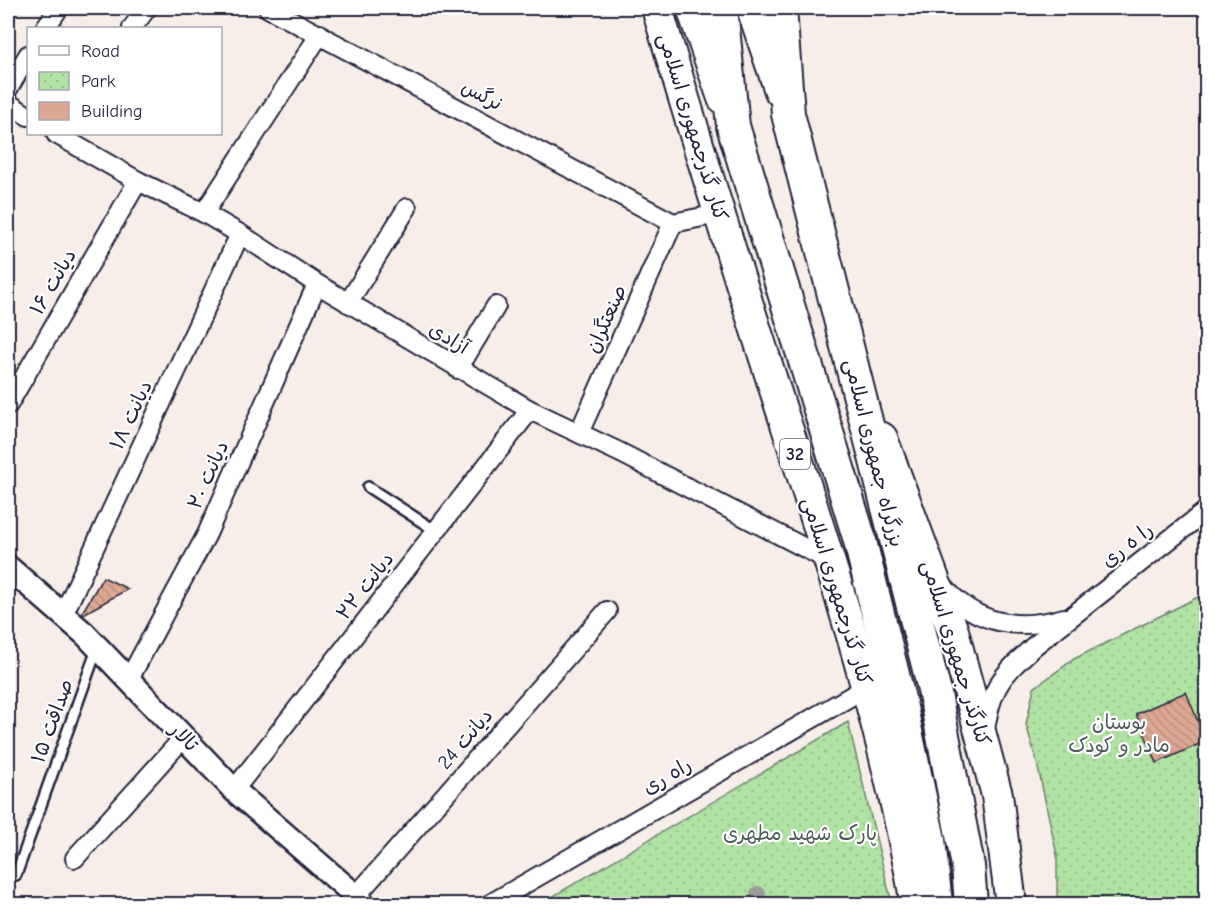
<svg xmlns="http://www.w3.org/2000/svg" width="1214" height="912" font-family="'Comic Neue','Playpen Sans Arabic',sans-serif">
<style>
.park{fill:url(#park-dots);stroke:#69826f;stroke-width:1.5}
.building{fill:url(#building-back-hatch);stroke:#22223b;stroke-width:1.5}
.lines{fill:none;stroke-linecap:round;stroke-linejoin:round}
.service-casing{stroke:#22223b;stroke-width:14}
.minor-casing{stroke:#22223b;stroke-width:22}
.tertiary-casing{stroke:#22223b;stroke-width:27}
.primary-casing{stroke:#22223b;stroke-width:34}
.trunk-casing{stroke:#22223b;stroke-width:36}
.service{stroke:#fff;stroke-width:9}
.minor{stroke:#fff;stroke-width:18}
.tertiary{stroke:#fff;stroke-width:22}
.primary{stroke:#fff;stroke-width:30}
.trunk{stroke:#fff;stroke-width:32}
.tree{fill:#9a9e9a}
.labels{text-anchor:middle;dominant-baseline:central;stroke-width:4.5;stroke-linejoin:round;paint-order:stroke}
.shield{fill:#fff;stroke:#646476;stroke-width:1.5}
.shield-label{font-size:18px;font-weight:bold;fill:#22223b}
.street-label{font-size:20px;fill:#22223b;stroke:#fff}
.park-label{font-size:20px;fill:#4d5c5a;stroke:#fff}
</style>
<defs>
<pattern id="park-dots" width="8" height="8" patternUnits="userSpaceOnUse" patternTransform="scale(1.5)"><rect width="8" height="8" fill="#b0e2a3"/><path d="M2 2h.1M6 6h.1" fill="none" stroke="#97c28d" stroke-width="1.8" stroke-linecap="round"/></pattern>
<pattern id="building-back-hatch" width="6" height="6" patternUnits="userSpaceOnUse" patternTransform="scale(1.5)"><rect width="6" height="6" fill="#dda893"/><path d="M-1 5l2 2M0 0l6 6M5-1l2 2" fill="none" stroke="#bd9080"/></pattern>
</defs>
<rect width="100%" height="100%" fill="#f8eee9"/>
<filter id="ink" filterUnits="userSpaceOnUse"><feTurbulence type="fractalNoise" baseFrequency=".0167" numOctaves="2"/><feDisplacementMap in="SourceGraphic" scale="12" xChannelSelector="R" yChannelSelector="G"/><feConvolveMatrix kernelMatrix="1 2 1 2 8 2 1 2 1" color-interpolation-filters="sRGB"/></filter>
<g filter="url(#ink)">
<g class="park">
<polygon points="1206,593 1206,904 1057,904 1057,855 1037,763 1026,724 1034,688 1074,659"/>
<polygon points="848,722 892,904 540,904"/>
</g>
<g class="building">
<polygon points="103,577 128,589 80,616"/>
<polygon points="1186,692 1206,741 1157,763 1136,714"/>
</g>
<g class="lines">
<g class="service-casing">
<g id="service">
<polyline points="368,487 436,531"/>
<polyline points="16,875 97,649"/>
</g>
</g>
<g class="minor-casing">
<g id="minor">
<polyline points="268,8 673,223"/>
<polyline points="45,28 59,8"/>
<polyline points="132,28 147,8"/>
<polyline points="8,89 28,55"/>
<polyline points="8,103 28,116"/>
<polyline points="56,134 138,181 204,213 240,234 317,284 530,410 621,453 830,561"/>
<polyline points="204,213 320,34"/>
<polyline points="673,223 718,214"/>
<polyline points="348,303 407,208"/>
<polyline points="458,369 496,306"/>
<polyline points="8,405 138,181"/>
<polyline points="579,433 673,223"/>
<path d="M 943,586 C 976,625 1017,631 1064,618"/>
<polyline points="63,615 240,234"/>
<polyline points="129,679 207,534 317,284"/>
<path d="M 985,729 C 992,685 1002,676 1034,646 L 1206,511"/>
<polyline points="234,790 530,410"/>
<polyline points="75,858 184,737"/>
<polyline points="356,896 607,611"/>
<polyline points="490,904 867,687"/>
</g>
</g>
<g class="tertiary-casing">
<polyline id="tertiary" points="8,567 85,634 234,790 356,896 363,904"/>
</g>
<g class="primary-casing">
<g id="primary">
<path d="M 657,8 C 695,137 735,265 776,393 C 830,561 886,730 916,904"/>
<polyline points="692,8 723,98"/>
<polyline points="752,8 780,91"/>
<polyline points="882,438 953,631 997,795 1011,904"/>
</g>
</g>
<g class="trunk-casing">
<g id="trunk">
<polyline points="721,8 733,126 859,537 900,703 929,840 936,904"/>
<polyline points="780,8 788,114 934,689 968,866 971,904"/>
</g>
</g>
<use href="#service" class="service"/>
<use href="#minor" class="minor"/>
<use href="#tertiary" class="tertiary"/>
<use href="#primary" class="primary"/>
<use href="#trunk" class="trunk"/>
</g>
<circle class="tree" cx="758" cy="894" r="8"/>
</g>
<g class="labels">
<rect class="shield" x="780" y="439" width="30" height="30" rx="4.5"/>
<g class="shield-label">
<text x="795" y="454">32</text>
</g>
<g class="street-label">
<text transform="translate(482 95) rotate(28)">نرگس</text>
<text transform="translate(693 127) rotate(73)">کنار گذرجمهوری اسلامی</text>
<text transform="translate(53 282) rotate(-60)">دیانت ۱۶</text>
<text transform="translate(606 319) rotate(-66)">صنعتگران</text>
<text transform="translate(449 338) rotate(31)">آزادی</text>
<text transform="translate(131 415) rotate(-65)">دیانت ۱۸</text>
<text transform="translate(874 453) rotate(76)">بزرگراه جمهوری اسلامی</text>
<text transform="translate(208 475) rotate(-66)">دیانت ۲۰</text>
<text transform="translate(1127 545) rotate(-38)">را ه ری</text>
<text transform="translate(365 586) rotate(-52)">دیانت ۲۲</text>
<text transform="translate(837 591) rotate(73)">کنار گذرجمهوری اسلامی</text>
<text transform="translate(956 653) rotate(73)">کنارگذر جمهوری اسلامی</text>
<text transform="translate(52 721) rotate(-70)">صداقت ۱۵</text>
<text transform="translate(184 737) rotate(46)">تالار</text>
<text transform="translate(465 739) rotate(-49)">دیانت 24</text>
<text transform="translate(667 776) rotate(-30)">راه ری</text>
</g>
<g class="park-label">
<text x="1119" y="722">بوستان<tspan x="1119" dy="23">مادر و کودک</tspan></text>
<text x="800" y="833">پارک شهید مطهری</text>
</g>
</g>
<rect width="1214" height="912" fill="none" stroke="#fff" stroke-width="30"/>
<rect x="15" y="15" width="1184" height="882" fill="none" stroke="#22223b" stroke-width="2" filter="url(#ink)"/>
<rect x="27" y="27" width="195" height="108" fill="#ffffff" stroke="#a7a7b1" stroke-width="1.5"/>
<rect x="39" y="46" width="30" height="9" fill="#ffffff" stroke="#a7a7b1" stroke-width="1.5"/>
<text x="81" y="57" font-size="18" fill="#22223b">Road</text>
<rect x="39" y="72" width="30" height="18" fill="url(#park-dots)" stroke="#a7a7b1" stroke-width="1.5"/>
<text x="81" y="87" font-size="18" fill="#22223b">Park</text>
<rect x="39" y="102" width="30" height="18" fill="#dda893" stroke="#a7a7b1" stroke-width="1.5"/>
<text x="81" y="117" font-size="18" fill="#22223b">Building</text>
</svg>
